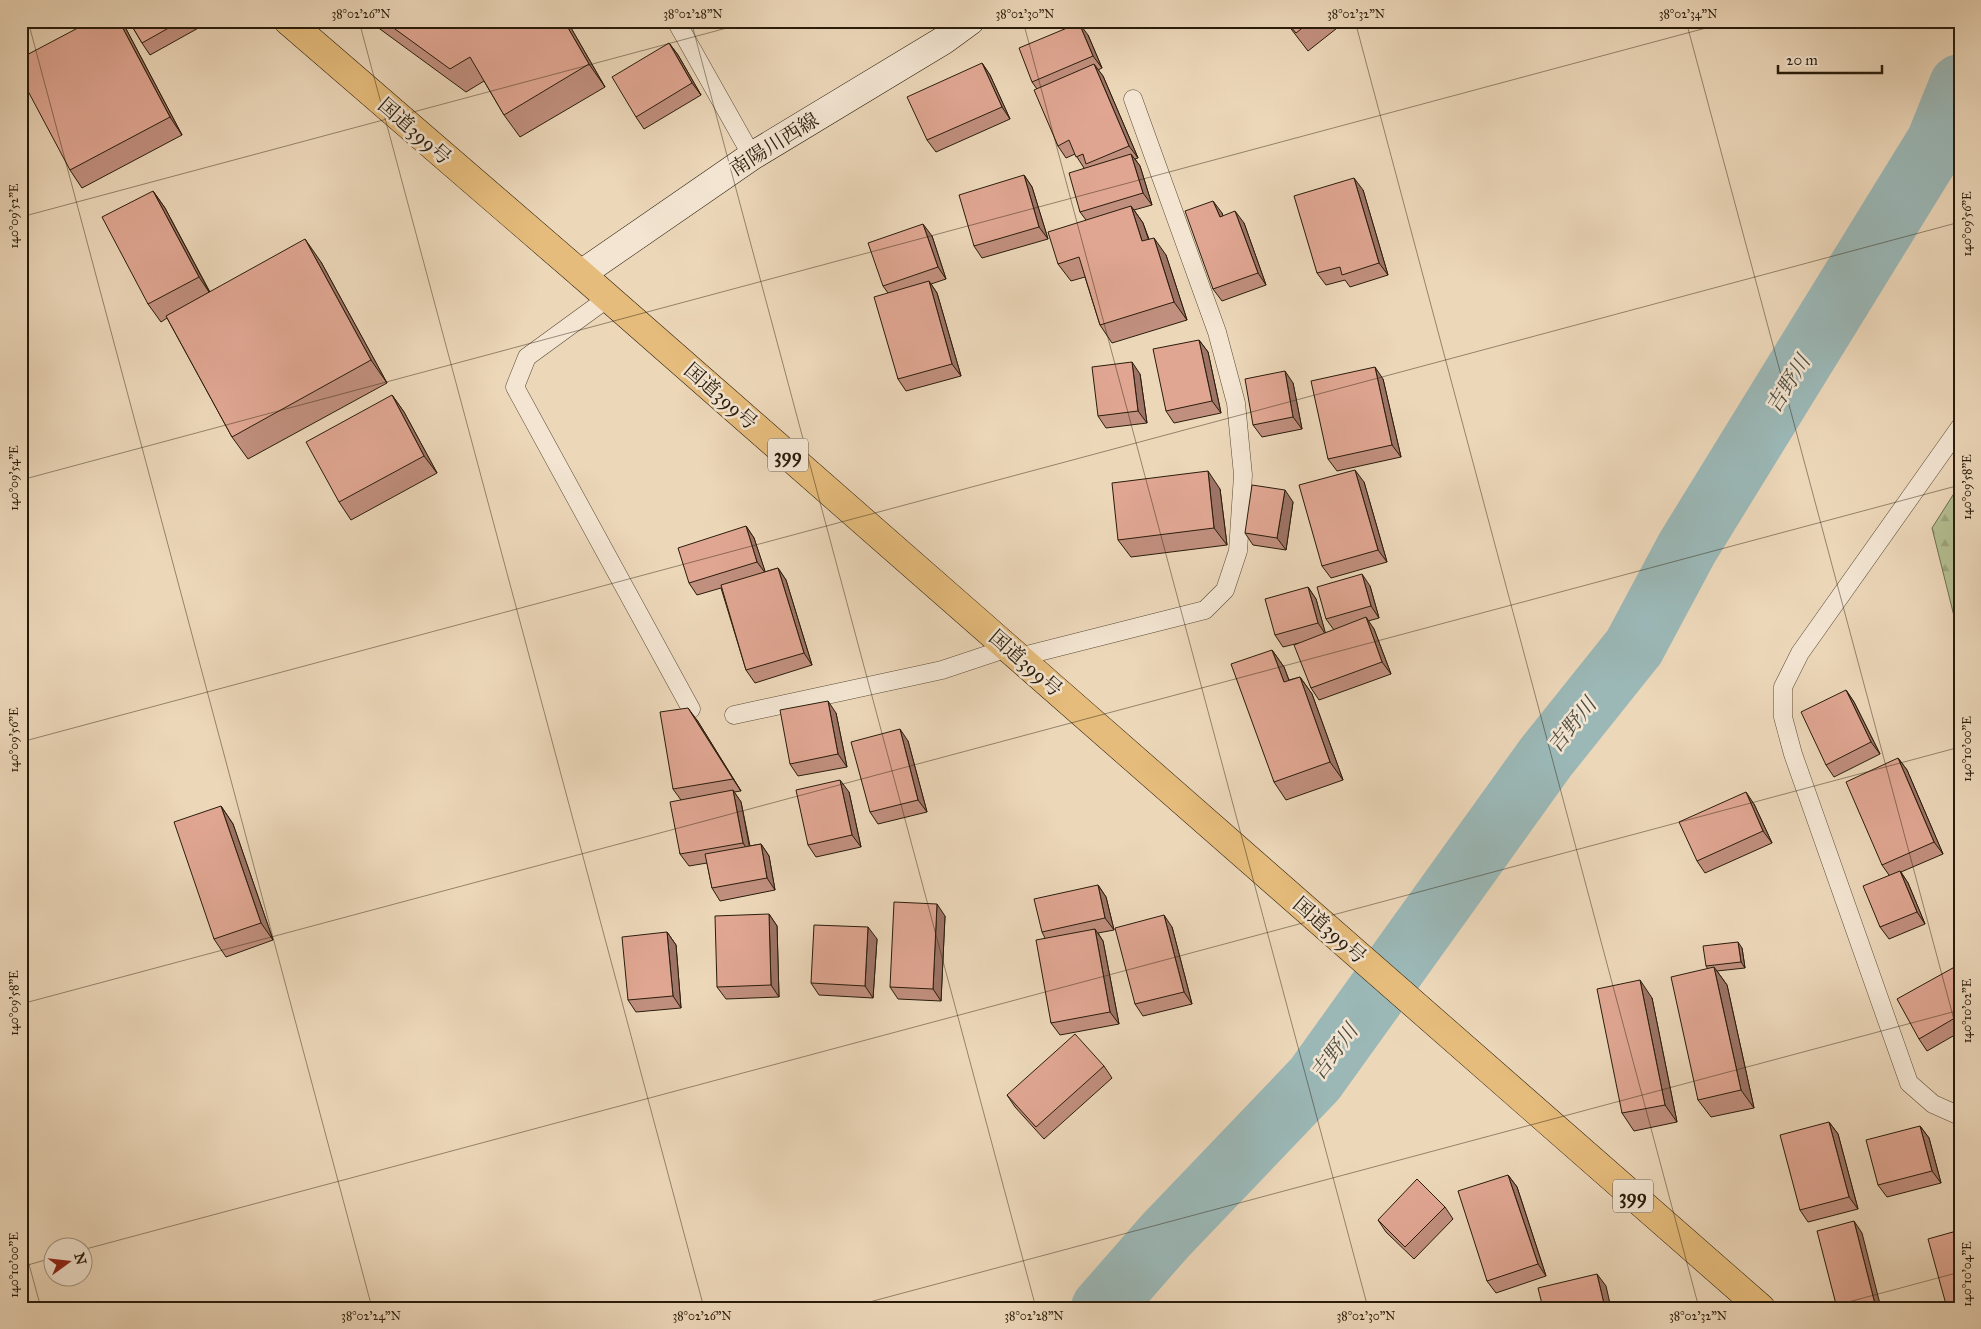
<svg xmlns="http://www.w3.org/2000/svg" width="1981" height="1329" font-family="'IM FELL Great Primer','Noto Serif JP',serif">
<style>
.forest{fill:url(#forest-firs);stroke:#6e6e4e}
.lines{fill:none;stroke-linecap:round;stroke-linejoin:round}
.river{stroke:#9bb8b7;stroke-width:62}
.service-casing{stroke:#5a4b36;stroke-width:19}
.secondary-casing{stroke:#291c0b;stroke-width:29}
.trunk-casing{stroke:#291c0b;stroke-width:29}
.service{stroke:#f3e5d2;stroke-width:18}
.secondary{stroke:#f3e5d2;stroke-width:28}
.trunk{stroke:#e6bc7c;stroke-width:28}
.wall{fill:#c18f7e;stroke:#291c0b}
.shaded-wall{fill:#9d7466;stroke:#291c0b}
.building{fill:#e0a692;stroke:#291c0b}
.ticks{fill:none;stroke:#291c0b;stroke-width:1;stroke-opacity:0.45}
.labels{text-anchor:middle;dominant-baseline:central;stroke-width:5;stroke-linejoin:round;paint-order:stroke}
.shield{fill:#f3e5d2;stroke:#665847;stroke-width:1}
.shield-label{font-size:19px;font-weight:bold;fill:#291c0b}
.street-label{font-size:20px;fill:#291c0b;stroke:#f3e5d2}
.water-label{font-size:21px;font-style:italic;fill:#4b4b3f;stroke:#f3e5d2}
.neatline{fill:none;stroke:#291c0b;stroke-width:2}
.ticks-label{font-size:12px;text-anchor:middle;fill:#291c0b}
</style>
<defs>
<pattern id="forest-firs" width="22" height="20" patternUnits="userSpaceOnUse" patternTransform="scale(1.25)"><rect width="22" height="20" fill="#b4bf92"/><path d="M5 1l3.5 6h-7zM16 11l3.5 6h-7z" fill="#9ba47d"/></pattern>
</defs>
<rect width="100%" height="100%" fill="#ecd7b9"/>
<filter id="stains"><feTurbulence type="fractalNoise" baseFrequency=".004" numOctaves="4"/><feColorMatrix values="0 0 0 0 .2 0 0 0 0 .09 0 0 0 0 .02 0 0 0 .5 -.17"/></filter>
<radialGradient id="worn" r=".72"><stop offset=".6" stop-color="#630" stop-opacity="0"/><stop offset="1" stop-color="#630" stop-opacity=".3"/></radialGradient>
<polygon class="forest" points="1960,484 1960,640 1932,528"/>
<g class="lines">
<polyline class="river" points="1102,1308 1165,1236 1315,1079 1546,757 1634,647 1687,548 1937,142 1960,85"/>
<g class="service-casing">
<g id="service">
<polyline points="676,21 752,156"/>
<polyline points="608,298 527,357 515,387 691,709"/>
<polyline points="1960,427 1800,653 1783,687 1783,717 1793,754 1909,1083 1933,1104 1960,1116"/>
<polyline points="1019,657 1205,610 1225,590 1238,551 1243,475 1236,403 1217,332 1133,99"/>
<polyline points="734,715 942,670 1008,648"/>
</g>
</g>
<g class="secondary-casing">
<polyline id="secondary" points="581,274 752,156 944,40 970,21"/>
</g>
<g class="trunk-casing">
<polyline id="trunk" points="288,21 581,274 1761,1308"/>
</g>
<use href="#service" class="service"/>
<use href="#secondary" class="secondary"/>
<use href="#trunk" class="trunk"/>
</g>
<g class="wall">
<polygon points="129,21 211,21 150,55 142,43"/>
<polygon points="369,21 567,21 605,87 520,137 504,115 484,81 466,92"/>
<polygon points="1285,21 1346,21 1308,51"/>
<polygon points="125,27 182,135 82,188 70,170"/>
<polygon points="1088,35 1102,68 1098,70 1103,76 1138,158 1135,159 1140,166 1152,205 1134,210 1143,223 1149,239 1166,255 1187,320 1112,343 1100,325 1085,277 1071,281 1058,264 1086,220 1080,212 1084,168 1075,154 1066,158 1058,146 1037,89 1032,82"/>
<polygon points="669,43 678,55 701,95 644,129 636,117"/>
<polygon points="982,63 990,75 1010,119 936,152 927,140"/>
<polygon points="1024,175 1032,187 1048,239 982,258 974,246"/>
<polygon points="1363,190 1388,275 1350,287 1345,280 1326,285 1317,273"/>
<polygon points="153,191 165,208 210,292 321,262 387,383 248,459 232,437 167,318 161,322 148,304"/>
<polygon points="1222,213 1223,216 1244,223 1266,285 1222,301 1213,289"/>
<polygon points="932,236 946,279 931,284 937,293 961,376 906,391 898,379 888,293 883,286"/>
<polygon points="1199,340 1208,352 1221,413 1174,423 1166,411"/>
<polygon points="1140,374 1147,423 1106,428 1098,416"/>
<polygon points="1383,379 1401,457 1337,471 1328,459"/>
<polygon points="1293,383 1302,429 1262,437 1253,425"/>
<polygon points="392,395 404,412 437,473 351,520 339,502"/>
<polygon points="1364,482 1387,562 1331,578 1322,566"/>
<polygon points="1220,489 1227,545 1131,557 1118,540"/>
<polygon points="1293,502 1286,550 1253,545 1245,533"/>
<polygon points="746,526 754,538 765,572 778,568 786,580 812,665 755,683 746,670 721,588 697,595 689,583"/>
<polygon points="1370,586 1379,618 1368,621 1374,629 1391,674 1319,700 1311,688 1299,643 1283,647 1275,635 1308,587 1316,599 1325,633 1334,630 1326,619"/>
<polygon points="1272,650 1284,667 1289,680 1300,677 1312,694 1343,780 1286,800 1274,782"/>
<polygon points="1846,690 1854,702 1880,754 1834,777 1826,765"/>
<polygon points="836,713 847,767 798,776 790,764"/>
<polygon points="697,720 741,791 734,792 741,802 750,846 761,844 769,856 775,890 720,901 712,888 707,863 689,866 680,854 681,800 673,789"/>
<polygon points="908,741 927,812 878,824 870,812"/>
<polygon points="1898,758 1907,770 1943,854 1901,872 1908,883 1925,924 1889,939 1880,927 1889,875 1882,865"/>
<polygon points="849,792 861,847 816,857 808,845"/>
<polygon points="1754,804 1772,843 1705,873 1697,861"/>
<polygon points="221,806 233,824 273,940 226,957 214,939"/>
<polygon points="1098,885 1106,897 1114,930 1098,933 1103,941 1119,1024 1060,1035 1051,1023 1045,938 1042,932"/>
<polygon points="769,914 777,926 779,997 726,999 717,987"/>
<polygon points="945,916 941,1001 898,999 890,987"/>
<polygon points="1172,927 1192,1004 1143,1016 1135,1004"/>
<polygon points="667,932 676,945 681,1008 636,1012 628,1000"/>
<polygon points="877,939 873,998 819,995 811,983"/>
<polygon points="1742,948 1745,968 1717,971 1727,985 1754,1108 1711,1117 1698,1100 1708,969 1706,966"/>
<polygon points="1960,964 1960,1032 1927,1051 1919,1039"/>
<polygon points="1652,998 1677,1122 1634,1131 1622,1113"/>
<polygon points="1104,1066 1112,1078 1044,1139 1015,1107 1007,1095"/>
<polygon points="1829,1122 1838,1134 1858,1209 1808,1222 1800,1210"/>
<polygon points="1920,1126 1929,1138 1941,1183 1887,1197 1878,1185"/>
<polygon points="1508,1175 1517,1187 1546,1276 1496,1293 1487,1281"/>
<polygon points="1445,1207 1453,1219 1414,1259 1386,1232 1378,1220"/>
</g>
<g class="shaded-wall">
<polygon points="119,21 121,21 125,27 182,135 170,117"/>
<polygon points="564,21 567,21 605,87 589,64"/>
<polygon points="1079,23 1088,35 1102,68 1093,56"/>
<polygon points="669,43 678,55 701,95 692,83"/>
<polygon points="982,63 990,75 1010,119 1002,107"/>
<polygon points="1094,64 1103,76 1138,158 1129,146"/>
<polygon points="1131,154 1140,166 1152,205 1143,193"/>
<polygon points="1024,175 1032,187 1048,239 1039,227"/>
<polygon points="1354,178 1363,190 1388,275 1379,263"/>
<polygon points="153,191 165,208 211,295 199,277"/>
<polygon points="1213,201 1222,213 1228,229 1220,217"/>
<polygon points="1131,206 1143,223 1155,259 1142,241"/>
<polygon points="1235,211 1244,223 1266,285 1258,273"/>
<polygon points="923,224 932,236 946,279 938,267"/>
<polygon points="1154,238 1166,255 1187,320 1174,302"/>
<polygon points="305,239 321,262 387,383 371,360"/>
<polygon points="929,281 937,293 961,376 952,364"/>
<polygon points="1199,340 1208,352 1221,413 1212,401"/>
<polygon points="1132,362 1140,374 1147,423 1138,411"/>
<polygon points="1375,367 1383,379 1401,457 1392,445"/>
<polygon points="1285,371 1293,383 1302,429 1293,417"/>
<polygon points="392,395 404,412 437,473 424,456"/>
<polygon points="1355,470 1364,482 1387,562 1378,550"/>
<polygon points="1208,471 1220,489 1227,545 1214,528"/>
<polygon points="1285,490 1293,502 1286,550 1277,538"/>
<polygon points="746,526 754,538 766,574 757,562"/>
<polygon points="778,568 786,580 812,665 804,653"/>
<polygon points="1362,574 1370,586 1379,618 1371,606"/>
<polygon points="1308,587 1316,599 1326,635 1318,623"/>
<polygon points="1366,617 1374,629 1391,674 1382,662"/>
<polygon points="1272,650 1284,667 1296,700 1284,682"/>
<polygon points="1300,677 1312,694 1343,780 1330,762"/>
<polygon points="1846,690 1854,702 1880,754 1871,742"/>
<polygon points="828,701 836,713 847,767 838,754"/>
<polygon points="688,708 697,720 741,791 733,779"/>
<polygon points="900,729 908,741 927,812 918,800"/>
<polygon points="1898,758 1907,770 1943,854 1934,842"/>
<polygon points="840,780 849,792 861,847 852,835"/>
<polygon points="733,790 741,802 751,855 743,843"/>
<polygon points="1746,792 1754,804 1772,843 1763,831"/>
<polygon points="221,806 233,824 273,940 261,923"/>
<polygon points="761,844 769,856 775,890 767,878"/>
<polygon points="1900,871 1908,883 1925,924 1917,912"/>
<polygon points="1098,885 1106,897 1114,930 1105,918"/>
<polygon points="937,904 945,916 941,1001 933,989"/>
<polygon points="769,914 777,926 779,997 771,985"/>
<polygon points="1164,915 1172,927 1192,1004 1184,992"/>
<polygon points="868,927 877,939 873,998 865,986"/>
<polygon points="1095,929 1103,941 1119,1024 1110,1012"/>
<polygon points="667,932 676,945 681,1008 673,996"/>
<polygon points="1738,942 1742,948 1745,968 1741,962"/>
<polygon points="1714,967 1727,985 1754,1108 1741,1090"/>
<polygon points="1640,980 1652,998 1677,1122 1665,1105"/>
<polygon points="1829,1122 1838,1134 1858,1209 1849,1197"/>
<polygon points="1920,1126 1929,1138 1941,1183 1932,1171"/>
<polygon points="1508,1175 1517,1187 1546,1276 1538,1264"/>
<polygon points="1854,1221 1862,1233 1881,1308 1876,1308"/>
<polygon points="1597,1274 1606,1286 1611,1308 1605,1308"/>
</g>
<g class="building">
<polygon points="91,21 119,21 170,117 70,170 21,78 21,58"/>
<polygon points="129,21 181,21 142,43"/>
<polygon points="384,21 564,21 589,64 504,115 470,57 450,69"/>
<polygon points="1286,21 1311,21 1296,33"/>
<polygon points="1079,23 1093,56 1032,82 1019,48"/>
<polygon points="669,43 692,83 636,117 612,77"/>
<polygon points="982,63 1002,107 927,140 907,97"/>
<polygon points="1094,64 1129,146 1086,164 1083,154 1076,157 1069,140 1058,146 1034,90"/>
<polygon points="1131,154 1143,193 1080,212 1069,173"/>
<polygon points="1024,175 1039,227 974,246 959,195"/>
<polygon points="1354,178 1379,263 1342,275 1340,267 1317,273 1294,196"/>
<polygon points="153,191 199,277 148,304 102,217"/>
<polygon points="1213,201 1220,217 1235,211 1258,273 1213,289 1185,211"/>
<polygon points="1131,206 1142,241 1154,238 1174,302 1100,325 1079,257 1058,264 1048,232"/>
<polygon points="923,224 938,267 883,286 868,243"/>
<polygon points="305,239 371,360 232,437 166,316"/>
<polygon points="929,281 952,364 898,379 874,297"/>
<polygon points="1199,340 1212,401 1166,411 1153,349"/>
<polygon points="1132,362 1138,411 1098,416 1092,367"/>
<polygon points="1375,367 1392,445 1328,459 1311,381"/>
<polygon points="1285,371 1293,417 1253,425 1245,379"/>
<polygon points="392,395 424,456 339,502 306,442"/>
<polygon points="1355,470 1378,550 1322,566 1299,485"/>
<polygon points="1208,471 1214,528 1118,540 1112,483"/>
<polygon points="1252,485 1285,490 1277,538 1245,533"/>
<polygon points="746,526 757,562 689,583 678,548"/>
<polygon points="778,568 804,653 746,670 721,585"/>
<polygon points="1362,574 1371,606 1326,619 1317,587"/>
<polygon points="1308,587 1318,623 1275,635 1265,599"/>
<polygon points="1366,617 1382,662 1311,688 1294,645"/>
<polygon points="1272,650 1284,682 1300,677 1330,762 1274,782 1231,664"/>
<polygon points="1846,690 1871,742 1826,765 1801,712"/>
<polygon points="828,701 838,754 790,764 780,710"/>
<polygon points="688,708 733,779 673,789 660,712"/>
<polygon points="900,729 918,800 870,812 851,742"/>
<polygon points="1898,758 1934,842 1882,865 1846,782"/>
<polygon points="840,780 852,835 808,845 796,790"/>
<polygon points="733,790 743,843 680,854 670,802"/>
<polygon points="1746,792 1763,831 1697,861 1679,822"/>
<polygon points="221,806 261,923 214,939 174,822"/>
<polygon points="761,844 767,878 712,888 705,854"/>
<polygon points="1900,871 1917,912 1880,927 1863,886"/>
<polygon points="1098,885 1105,918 1042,932 1034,899"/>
<polygon points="894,902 937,904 933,989 890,987"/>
<polygon points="769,914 771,985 717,987 715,916"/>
<polygon points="1164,915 1184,992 1135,1004 1115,928"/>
<polygon points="814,925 868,927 865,986 811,983"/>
<polygon points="1095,929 1110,1012 1051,1023 1036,940"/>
<polygon points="667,932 673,996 628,1000 622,937"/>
<polygon points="1738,942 1741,962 1706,966 1703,946"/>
<polygon points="1960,964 1960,1015 1919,1039 1897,999"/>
<polygon points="1714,967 1741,1090 1698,1100 1671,977"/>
<polygon points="1640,980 1665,1105 1622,1113 1597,989"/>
<polygon points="1075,1034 1104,1066 1036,1127 1007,1095"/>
<polygon points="1829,1122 1849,1197 1800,1210 1780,1135"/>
<polygon points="1920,1126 1932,1171 1878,1185 1866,1140"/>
<polygon points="1508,1175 1538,1264 1487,1281 1458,1191"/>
<polygon points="1417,1179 1445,1207 1405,1247 1378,1220"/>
<polygon points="1854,1221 1876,1308 1837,1308 1817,1231"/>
<polygon points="1960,1230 1960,1306 1953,1308 1947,1308 1928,1239"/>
<polygon points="1597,1274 1605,1308 1543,1308 1538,1288"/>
</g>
<path class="ticks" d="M 28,21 L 372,1308M 359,21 L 704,1308M 691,21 L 1036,1308M 1023,21 L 1368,1308M 1355,21 L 1699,1308M 1686,21 L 1960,1042M 21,217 L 753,21M 21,480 L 1732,21M 21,742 L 1960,222M 21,1004 L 1960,485M 21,1235 L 41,1308M 82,1250 L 1960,747M 21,1267 L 52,1258M 847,1308 L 1960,1010M 1826,1308 L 1960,1272"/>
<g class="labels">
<g class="shield">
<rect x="768" y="438.5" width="40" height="33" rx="4"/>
<rect x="1613" y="1179.5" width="40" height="33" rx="4"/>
</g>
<g class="shield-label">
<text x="788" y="455">399</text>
<text x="1633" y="1196">399</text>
</g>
<g class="street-label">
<text transform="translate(415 131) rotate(41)">国道399号</text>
<text transform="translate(774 144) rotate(-32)">南陽川西線</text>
<text transform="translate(721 396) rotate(41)">国道399号</text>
<text transform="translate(1026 663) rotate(41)">国道399号</text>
<text transform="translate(1330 930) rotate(41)">国道399号</text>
</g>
<g class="water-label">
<text transform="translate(1788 384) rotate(-58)">吉野川</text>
<text transform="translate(1572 725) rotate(-51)">吉野川</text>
<text transform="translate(1334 1052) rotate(-53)">吉野川</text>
</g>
</g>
<rect width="1981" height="1329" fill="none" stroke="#ecd7b9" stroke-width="55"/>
<g transform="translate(68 1262) rotate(75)"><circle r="24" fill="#f3e5d2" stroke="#a29582"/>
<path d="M0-4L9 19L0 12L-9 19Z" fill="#8f2418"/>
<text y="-8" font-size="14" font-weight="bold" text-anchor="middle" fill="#291c0b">N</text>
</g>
<path d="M1778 65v8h104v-8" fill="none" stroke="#291c0b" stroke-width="2.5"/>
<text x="1786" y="65" font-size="15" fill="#291c0b" stroke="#f3e5d2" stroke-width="4" paint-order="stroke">20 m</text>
<rect x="28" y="28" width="1926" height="1274" class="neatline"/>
<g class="ticks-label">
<text x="361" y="18">38°02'26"N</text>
<text x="693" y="18">38°02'28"N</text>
<text x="1025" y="18">38°02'30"N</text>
<text x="1356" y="18">38°02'32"N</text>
<text x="1688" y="18">38°02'34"N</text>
<text transform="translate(14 216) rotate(-90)" y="4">140°09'52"E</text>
<text transform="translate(1967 224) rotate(-90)" y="4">140°09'56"E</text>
<text transform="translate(14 478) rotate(-90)" y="4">140°09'54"E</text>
<text transform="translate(1967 487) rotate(-90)" y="4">140°09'58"E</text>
<text transform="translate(14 740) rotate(-90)" y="4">140°09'56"E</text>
<text transform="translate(1967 749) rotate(-90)" y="4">140°10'00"E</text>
<text transform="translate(14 1003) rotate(-90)" y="4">140°09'58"E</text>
<text transform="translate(1967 1011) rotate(-90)" y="4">140°10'02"E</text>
<text transform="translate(14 1265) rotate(-90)" y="4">140°10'00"E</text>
<text transform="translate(1967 1274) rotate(-90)" y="4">140°10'04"E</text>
<text x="371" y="1320">38°02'24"N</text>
<text x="702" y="1320">38°02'26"N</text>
<text x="1034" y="1320">38°02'28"N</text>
<text x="1366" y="1320">38°02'30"N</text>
<text x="1698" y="1320">38°02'32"N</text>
</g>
<rect width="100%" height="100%" filter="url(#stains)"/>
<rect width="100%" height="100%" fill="url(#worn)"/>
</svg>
